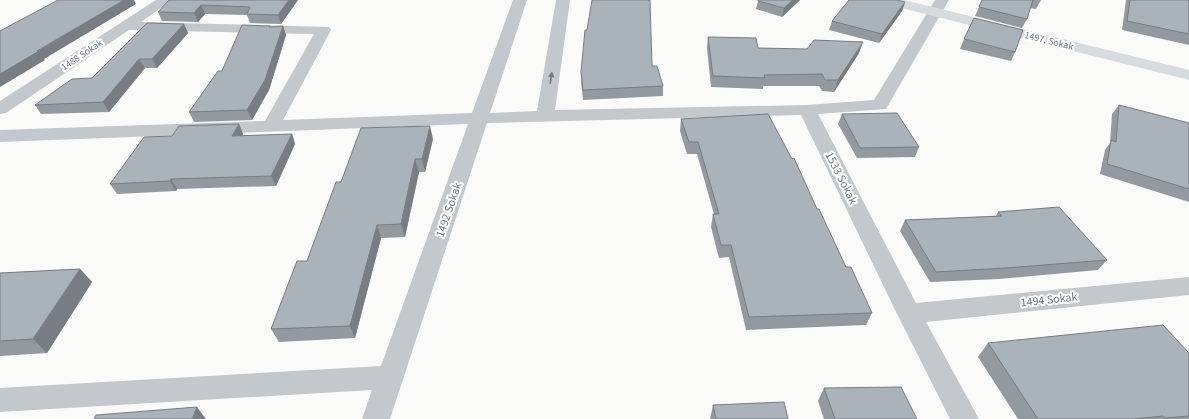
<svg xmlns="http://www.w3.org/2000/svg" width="1189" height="419" font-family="'Source Sans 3',sans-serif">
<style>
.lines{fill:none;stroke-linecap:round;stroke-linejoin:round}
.street{fill:#c3c8cc;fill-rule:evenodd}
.secondary{fill:#d6dbdf;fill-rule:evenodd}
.wall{fill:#929a9f}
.shaded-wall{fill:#777d82}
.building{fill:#aab3b9;stroke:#777d82}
.oneway{fill:#6a7a87}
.labels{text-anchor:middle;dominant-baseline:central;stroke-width:4;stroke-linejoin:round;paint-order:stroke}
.far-street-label{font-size:10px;fill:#657683;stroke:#fff}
.street-label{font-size:12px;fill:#657683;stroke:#fff}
</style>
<rect width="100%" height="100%" fill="#fafaf8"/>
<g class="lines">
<polygon class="street" points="156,0 172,0 141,22 329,27 331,30 283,120 472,113 513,0 527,0 490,113 537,111 556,0 570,0 555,110 807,105 874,100 935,0 949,0 886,109 818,114 916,303 1189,277 1189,295 926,322 979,419 950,419 897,314 801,115 487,123 390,419 362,419 372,390 0,412 0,388 381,366 468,124 0,142 0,130 265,121 314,34 129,30 6,113 0,114 0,101"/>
<polygon class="secondary" points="879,0 904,0 1189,70 1189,80 881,3"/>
</g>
<g class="wall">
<polygon points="298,0 281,24 250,23 247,15 205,14 198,22 162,21 158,12 168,1"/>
<polygon points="758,0 800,0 782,17 756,9 758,1"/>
<polygon points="982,0 1041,0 1036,9 1030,8 1027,19 1022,28 975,16"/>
<polygon points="1126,0 1189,0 1189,45 1122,30"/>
<polygon points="905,2 902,11 879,43 829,30 832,21"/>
<polygon points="184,24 188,33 157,68 145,68 109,112 41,114 35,105 92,78"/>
<polygon points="283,26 286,35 269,90 252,120 194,122 189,112 222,71 271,27"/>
<polygon points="708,37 758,48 859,53 834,92 822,91 819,86 763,86 763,89 711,87 707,48"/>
<polygon points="964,39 1015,52 1011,61 960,49"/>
<polygon points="652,66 663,86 663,96 583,100 581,81 581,72"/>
<polygon points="1119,105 1189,123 1189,202 1100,174 1105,150 1110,143 1112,114"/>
<polygon points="842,114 919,147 915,157 857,158 838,124"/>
<polygon points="681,119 817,209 846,267 872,313 866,325 746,330 729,257 719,258 711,227 713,214 714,214 697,154 687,154 680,131"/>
<polygon points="239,124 243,134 242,136 292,134 295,144 276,186 177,189 176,191 117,194 110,184 172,136"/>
<polygon points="433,139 425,172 419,172 405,237 381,238 355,338 279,342 271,329 307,261 341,182"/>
<polygon points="998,212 1107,260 1098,270 999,279 930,282 900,231 905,220 996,216"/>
<polygon points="80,269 92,282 47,353 0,356 0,273"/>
<polygon points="988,343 1189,353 1189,419 1018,419 978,357"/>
<polygon points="824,388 917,419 824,419 818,401"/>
<polygon points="713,405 788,419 710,419"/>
</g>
<g class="shaded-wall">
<polygon points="124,0 134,0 136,4 44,59 45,60 0,87 0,74 37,51"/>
<polygon points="289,0 298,0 281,24 278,15"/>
<polygon points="793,0 800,0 782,17 784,8"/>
<polygon points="905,2 902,11 879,43 882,34"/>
<polygon points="201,5 205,14 198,22 194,13"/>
<polygon points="184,24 188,33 157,68 152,59"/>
<polygon points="283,26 286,35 269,90 252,120 247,110"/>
<polygon points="863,42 859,53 834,92 838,80"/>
<polygon points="139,59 145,68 109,112 103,102"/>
<polygon points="239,124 243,134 237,146 232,136"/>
<polygon points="430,126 433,139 425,172 422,159"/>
<polygon points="292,134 295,144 276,186 271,176"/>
<polygon points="415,159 419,172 405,237 401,224"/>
<polygon points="171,179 177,189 176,191 170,181"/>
<polygon points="377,225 381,238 355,338 350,326"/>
<polygon points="80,269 92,282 47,353 33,339"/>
<polygon points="197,407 206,419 192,419"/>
</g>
<g class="building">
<polygon points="58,0 124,0 37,51 39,51 0,74 0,31"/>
<polygon points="171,0 289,0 278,15 247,14 250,7 201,5 194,13 158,12 168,1"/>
<polygon points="592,0 650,0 652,66 657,66 663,86 583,90 581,72 585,30 587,30"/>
<polygon points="758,0 793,0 784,8 758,1"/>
<polygon points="849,0 897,0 905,2 882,34 832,21"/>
<polygon points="982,0 1033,0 1027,19 979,7"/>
<polygon points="1130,0 1189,0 1189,34 1127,21"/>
<polygon points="974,18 1023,30 1015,52 964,39"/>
<polygon points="147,23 184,24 152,59 139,59 103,102 35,105 72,79 92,78"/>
<polygon points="242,25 270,26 269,27 283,26 265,80 247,110 189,112 218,71 222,71"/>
<polygon points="708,37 756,38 758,48 807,49 814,40 863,42 838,80 825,80 822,74 764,75 765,78 713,76"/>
<polygon points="1119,105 1189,123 1189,189 1107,164 1111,140 1116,142"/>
<polygon points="897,113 919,147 860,148 842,114"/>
<polygon points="768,114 792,159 794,158 817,209 819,209 846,267 851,267 872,313 749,317 731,245 721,245 713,214 719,214 698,142 689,142 681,119"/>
<polygon points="239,124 232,136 292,134 271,176 171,179 170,181 110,184 144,137 172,136 179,126"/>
<polygon points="430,126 422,159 415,159 401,224 377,225 350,326 271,329 297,261 307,261 336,182 341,182 361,128"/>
<polygon points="1059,207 1107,260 1006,268 936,272 905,220 1002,216 998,212"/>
<polygon points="80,269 33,339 0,341 0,273"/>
<polygon points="1163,325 1189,353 1189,416 1165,418 1163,416 1134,419 1038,419 988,343"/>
<polygon points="901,387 917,419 835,419 824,388"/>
<polygon points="784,402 788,419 716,419 713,405"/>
<polygon points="197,407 192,419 94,419 96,415"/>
</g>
<defs><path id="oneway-solid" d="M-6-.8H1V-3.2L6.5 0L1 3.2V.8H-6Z"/></defs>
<use class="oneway" href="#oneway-solid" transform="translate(551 78) rotate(-81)"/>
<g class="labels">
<g class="far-street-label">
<text transform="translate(1049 41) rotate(14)">1497. Sokak</text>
<text transform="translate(82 55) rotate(-34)">1488 Sokak</text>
</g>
<g class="street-label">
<text transform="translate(841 178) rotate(63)">1533 Sokak</text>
<text transform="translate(449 210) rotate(-71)">1492 Sokak</text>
<text transform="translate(1049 300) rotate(-6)">1494 Sokak</text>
</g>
</g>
</svg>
